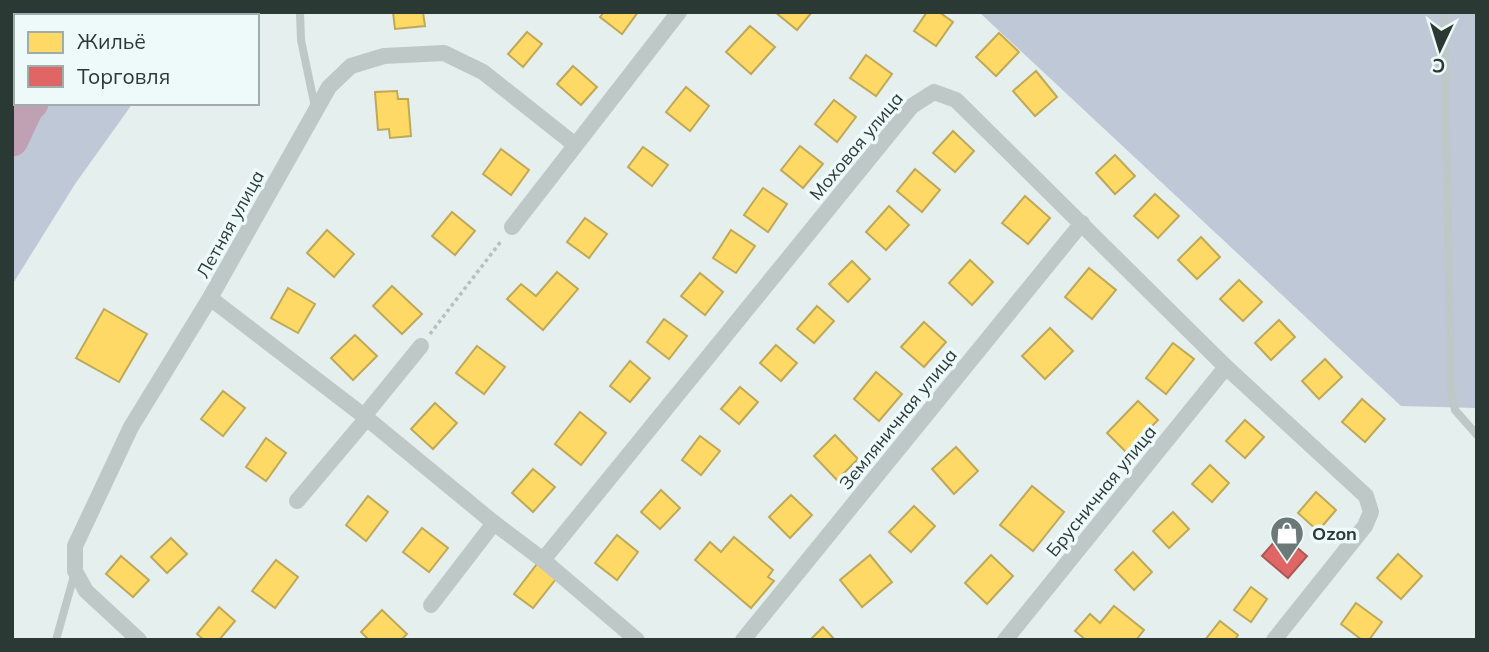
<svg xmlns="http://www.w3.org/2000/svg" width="1489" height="652" font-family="Mulish,sans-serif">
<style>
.green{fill:#bfc8d6}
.homes{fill:#ffd966;stroke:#bfa957;stroke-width:2}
.shops{fill:#e06666;stroke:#aa5857;stroke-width:2}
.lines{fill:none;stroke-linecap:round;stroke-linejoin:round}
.river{stroke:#bfa1b3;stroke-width:33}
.path{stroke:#b5c1bf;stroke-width:3.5;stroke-dasharray:3.5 3.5;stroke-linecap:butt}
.lane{stroke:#bdc8c7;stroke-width:8}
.street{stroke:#bdc8c7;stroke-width:16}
.labels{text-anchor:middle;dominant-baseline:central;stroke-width:7;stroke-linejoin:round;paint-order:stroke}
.street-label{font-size:18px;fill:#2b3935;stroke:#edfaf9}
.poi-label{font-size:18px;font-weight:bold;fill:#2b3935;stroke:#edfaf9;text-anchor:start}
</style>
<rect width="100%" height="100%" fill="#e4efee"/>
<g class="green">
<polygon points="12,12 160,12 159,16 16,16 16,103 133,103 75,184 12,285"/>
<polygon points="979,12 1477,12 1477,408 1401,406"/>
</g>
<g class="homes">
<polygon points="393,12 423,12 425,26 395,29"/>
<polygon points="604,12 638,12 622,34 600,17"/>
<polygon points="775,12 812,12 797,30"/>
<polygon points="927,12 939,12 953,22 936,46 914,31"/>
<polygon points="750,26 775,47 751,74 726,52"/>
<polygon points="527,32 542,44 523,67 508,54"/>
<polygon points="999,33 1019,52 996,76 976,57"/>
<polygon points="866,55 892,74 876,96 850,78"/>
<polygon points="573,66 597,87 581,105 557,84"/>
<polygon points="1036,71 1057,97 1035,116 1013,91"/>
<polygon points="686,87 709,106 690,131 666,112"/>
<polygon points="397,91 398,99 408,99 411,136 390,138 389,129 378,130 375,92"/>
<polygon points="834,100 856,117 837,142 815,124"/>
<polygon points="953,131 974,151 955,172 933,153"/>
<polygon points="800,146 823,164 803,188 781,170"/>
<polygon points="643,147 668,165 652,186 628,167"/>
<polygon points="501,149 529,170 511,195 483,174"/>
<polygon points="1115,155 1135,176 1115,194 1096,173"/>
<polygon points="915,169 940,190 922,212 897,191"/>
<polygon points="763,188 787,204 768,232 744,215"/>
<polygon points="1155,194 1179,216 1158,238 1134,216"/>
<polygon points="1025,196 1050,218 1028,244 1002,223"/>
<polygon points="889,206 909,225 886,250 866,232"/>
<polygon points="452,212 475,231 455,255 432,236"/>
<polygon points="585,218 607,234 589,258 567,242"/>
<polygon points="327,230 354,254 334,277 307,253"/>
<polygon points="731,230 755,246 736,273 713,258"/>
<polygon points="1201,237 1220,257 1197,279 1178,260"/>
<polygon points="970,260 993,282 972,305 949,283"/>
<polygon points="852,261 870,279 848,302 829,284"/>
<polygon points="1089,268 1116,290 1092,319 1065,297"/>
<polygon points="557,272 578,289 543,330 507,299 521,284 536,296"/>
<polygon points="700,273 723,292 705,315 681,296"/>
<polygon points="1239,280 1262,302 1243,321 1220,299"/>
<polygon points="392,286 422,314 402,334 373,306"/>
<polygon points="288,288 315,304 298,333 271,318"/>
<polygon points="817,306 834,321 814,343 797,329"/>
<polygon points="104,309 147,334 119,382 76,358"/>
<polygon points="664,319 687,336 669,359 647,342"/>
<polygon points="1279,320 1295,337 1271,360 1255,343"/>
<polygon points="924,322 946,342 924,367 901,347"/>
<polygon points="1050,328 1073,351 1045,379 1022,356"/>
<polygon points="355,335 377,356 353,380 331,358"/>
<polygon points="1173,343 1194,359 1166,394 1146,378"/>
<polygon points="776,345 797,363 781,381 760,363"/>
<polygon points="477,346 505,367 484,394 456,373"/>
<polygon points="1325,359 1342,377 1319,399 1302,381"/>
<polygon points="630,361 650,378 630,402 610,386"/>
<polygon points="876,372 902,394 879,421 854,399"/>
<polygon points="740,387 758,402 739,424 721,409"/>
<polygon points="223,391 245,408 223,436 201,419"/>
<polygon points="1362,399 1385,419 1365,442 1342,422"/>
<polygon points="1138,401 1158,420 1126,452 1107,433"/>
<polygon points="435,403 457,423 433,449 411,429"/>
<polygon points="580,412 606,433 581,465 555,444"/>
<polygon points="1245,420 1264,437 1245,458 1226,441"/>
<polygon points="835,435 858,459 837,480 814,456"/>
<polygon points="700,436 720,451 701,475 682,460"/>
<polygon points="266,438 286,453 266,481 246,467"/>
<polygon points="956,447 978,471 954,494 932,469"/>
<polygon points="1210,465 1229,483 1212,502 1192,484"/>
<polygon points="533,469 555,487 533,512 512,493"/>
<polygon points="1032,486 1064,512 1033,551 1000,525"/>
<polygon points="661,490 680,508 660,529 641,512"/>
<polygon points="1316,492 1336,510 1318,531 1298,513"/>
<polygon points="791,495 812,515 790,538 769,517"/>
<polygon points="368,496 388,512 366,541 346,525"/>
<polygon points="914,506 935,526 911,552 889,532"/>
<polygon points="1173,512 1189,529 1169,548 1153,531"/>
<polygon points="422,528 448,548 429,572 403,552"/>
<polygon points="617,535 638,552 617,580 595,563"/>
<polygon points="734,537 773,570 768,577 774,581 751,608 695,560 710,542 721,552"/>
<polygon points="171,538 187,554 167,573 151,557"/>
<polygon points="1133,552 1152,572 1134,590 1115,570"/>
<polygon points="1398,554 1422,576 1401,599 1377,578"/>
<polygon points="870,555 892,582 862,607 840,580"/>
<polygon points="991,555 1013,576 987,604 965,583"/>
<polygon points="121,556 149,580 133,597 106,574"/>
<polygon points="276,560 298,577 275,608 252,591"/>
<polygon points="537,564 556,579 533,608 514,594"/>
<polygon points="1251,587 1267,599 1251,622 1234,610"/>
<polygon points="1356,603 1382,622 1369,640 1362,640 1341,624"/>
<polygon points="1114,606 1144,630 1136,640 1086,640 1075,631 1090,614 1100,623"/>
<polygon points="219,607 235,621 219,640 204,640 197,634"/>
<polygon points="382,610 407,634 401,640 369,640 361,632"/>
<polygon points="1220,621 1238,635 1235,640 1205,640"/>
<polygon points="823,627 835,640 810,640"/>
</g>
<polygon class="shops" points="1281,534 1307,556 1288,578 1262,556"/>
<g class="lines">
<g class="river">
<polyline points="107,16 107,12"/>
<polyline points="12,140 27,108 32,103"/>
</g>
<polyline class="path" points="430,334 502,240"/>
<g class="lane">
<polyline points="300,12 301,40 315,107"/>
<polyline points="1444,12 1451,391 1455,410 1477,435"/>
<polyline points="56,640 75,572"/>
</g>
<g class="street">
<polyline points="512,227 679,12"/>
<polyline points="210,298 364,416 494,523 543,560 637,640"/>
<polyline points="364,416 421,346"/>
<polyline points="297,501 367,418"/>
<polyline points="543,560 912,106 934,92 956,100 1226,367 1366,496 1371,512 1365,526 1274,640"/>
<polyline points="431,605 494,523"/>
<polyline points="139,640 86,591 75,571 75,546 131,427 210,298 329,87 351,66 384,56 444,53 483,72 574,144"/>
<polyline points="743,640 1082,223"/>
<polyline points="1005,640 1226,367"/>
</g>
</g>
<defs>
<g id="shop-pin" transform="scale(1.75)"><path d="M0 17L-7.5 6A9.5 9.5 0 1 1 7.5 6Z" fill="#6c7976" stroke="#edfaf9"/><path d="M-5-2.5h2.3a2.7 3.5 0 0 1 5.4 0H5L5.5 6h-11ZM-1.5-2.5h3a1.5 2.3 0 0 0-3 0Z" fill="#fff"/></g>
</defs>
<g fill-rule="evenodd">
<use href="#shop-pin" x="1287" y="533"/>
</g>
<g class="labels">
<g class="street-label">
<text transform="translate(856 146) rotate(-50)">Моховая улица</text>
<text transform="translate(230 224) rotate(-61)">Летняя улица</text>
<text transform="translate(898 419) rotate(-51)">Земляничная улица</text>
<text transform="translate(1101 491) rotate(-51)">Брусничная улица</text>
</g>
<g class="poi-label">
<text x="1312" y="533">Ozon</text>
</g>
</g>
<rect width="1489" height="652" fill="none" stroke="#2b3935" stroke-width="28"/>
<rect x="14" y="14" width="245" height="91" fill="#edfaf9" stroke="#9fadab" stroke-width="2"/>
<rect x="28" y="32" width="35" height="21" fill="#ffd966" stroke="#9fadab" stroke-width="2"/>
<text x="77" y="49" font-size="21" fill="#2b3935">Жильё</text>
<rect x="28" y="66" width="35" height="21" fill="#e06666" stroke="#9fadab" stroke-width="2"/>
<text x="77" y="84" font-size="21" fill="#2b3935">Торговля</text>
<g transform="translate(1440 49) rotate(184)" stroke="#edfaf9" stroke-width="5" paint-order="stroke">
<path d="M0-5L12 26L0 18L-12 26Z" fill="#2b3935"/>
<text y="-10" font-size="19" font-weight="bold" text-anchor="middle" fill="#2b3935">С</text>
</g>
</svg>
